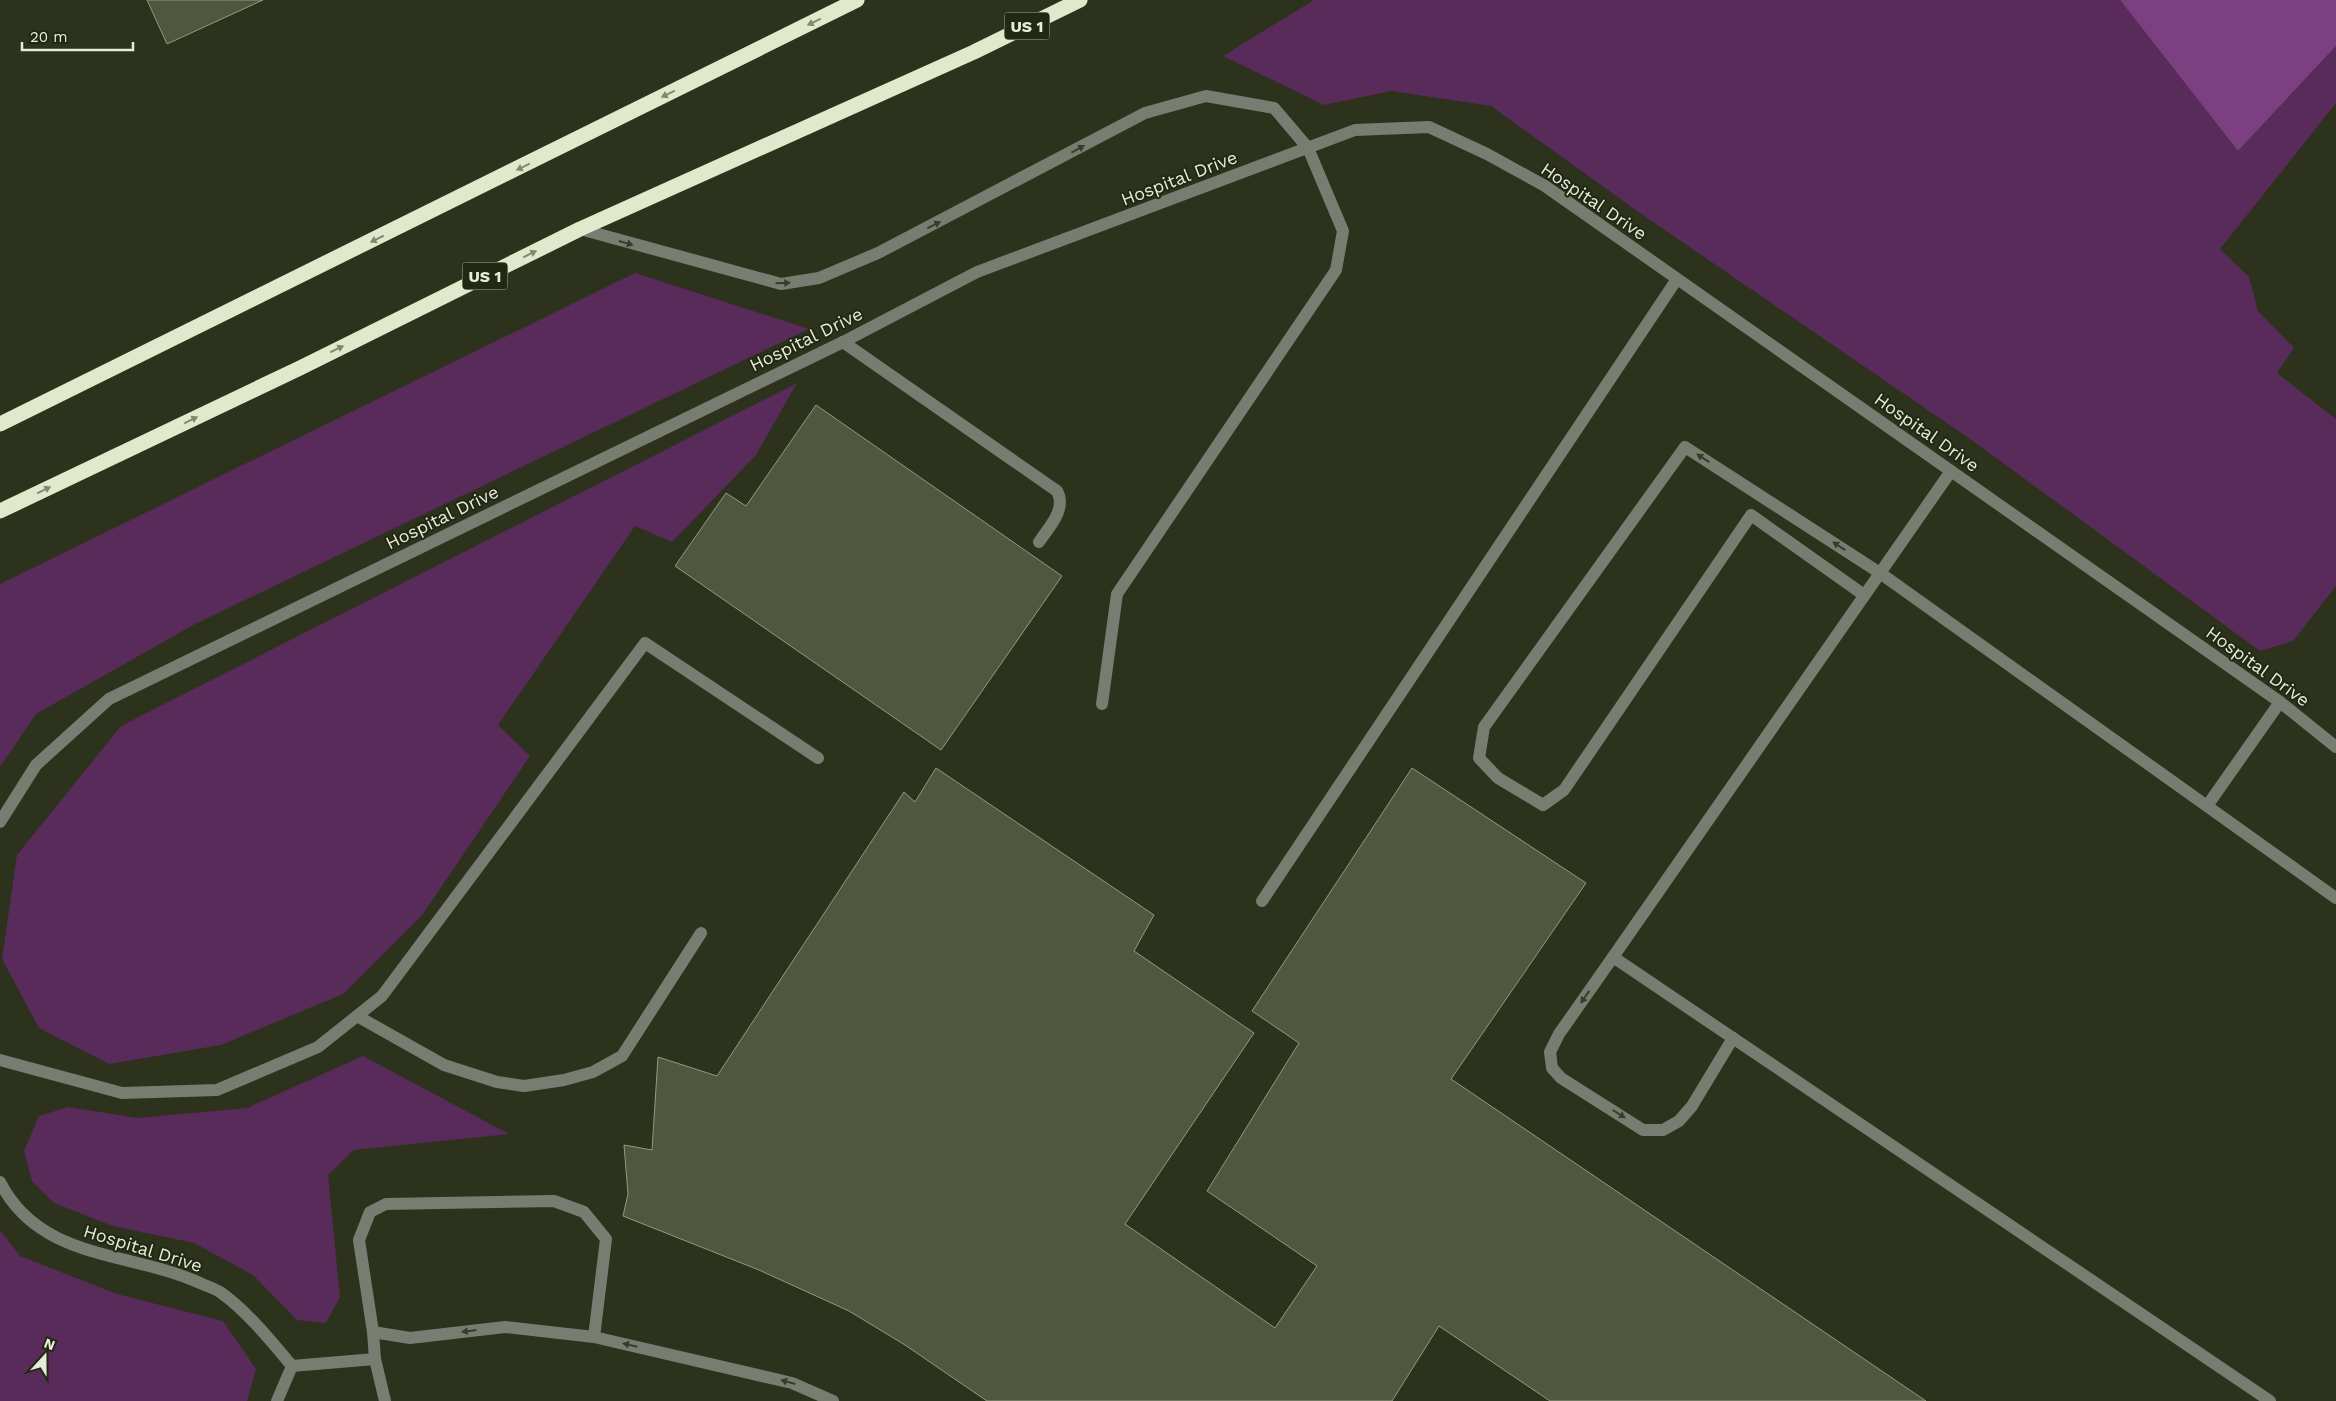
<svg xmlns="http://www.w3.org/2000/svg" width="2336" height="1401" font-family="'Work Sans',sans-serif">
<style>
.green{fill:#582b5b}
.water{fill:#7c3f80}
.building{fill:#50573e;stroke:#929a7f}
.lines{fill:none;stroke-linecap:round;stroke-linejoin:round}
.minor{stroke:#797d71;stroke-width:12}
.highway{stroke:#e0e9cc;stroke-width:15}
.oneway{fill:#81886e}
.oneway2{fill:#383d29}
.labels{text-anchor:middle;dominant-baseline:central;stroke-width:4;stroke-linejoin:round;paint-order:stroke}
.shield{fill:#222811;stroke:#acb0a0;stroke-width:1}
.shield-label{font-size:16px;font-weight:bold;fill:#e7ebdd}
.street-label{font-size:18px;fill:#e7ebdd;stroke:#222811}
</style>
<rect width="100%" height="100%" fill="#2c321b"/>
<g class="green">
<polygon points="1314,0 2120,0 2238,151 2336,46 2336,103 2220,249 2249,277 2258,311 2294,348 2277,373 2336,419 2336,586 2293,641 2260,651 1973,441 1637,211 1491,106 1391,91 1324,105 1223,56"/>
<polygon points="635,273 809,329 195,624 36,714 0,767 0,584"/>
<polygon points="797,383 756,455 672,542 635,526 498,725 530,756 423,914 343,994 221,1045 109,1064 39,1028 2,959 17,855 121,726"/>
<polygon points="363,1056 509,1134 354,1150 328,1175 340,1297 326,1323 297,1320 253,1275 194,1243 113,1226 54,1203 32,1181 24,1151 39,1116 68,1107 138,1118 247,1108"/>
<polygon points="0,1230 20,1256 117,1294 223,1321 256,1369 247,1401 0,1401"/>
</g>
<polygon class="water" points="2120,0 2336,0 2336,46 2238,151"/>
<g class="building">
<polygon points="147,0 263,0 167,44"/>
<polygon points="816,405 1062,576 941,750 675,566 726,493 746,506"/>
<polygon points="936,768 1154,915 1134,951 1254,1033 1125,1224 1275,1328 1317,1266 1207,1191 1299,1043 1252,1011 1412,768 1586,883 1451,1079 1926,1401 1550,1401 1439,1326 1392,1401 987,1401 905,1345 849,1311 759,1270 623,1216 628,1194 624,1145 652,1150 658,1057 717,1076 904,792 915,802"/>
</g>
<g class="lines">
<g class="minor">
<polyline points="580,229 781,284 819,278 878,253 1145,113 1206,96 1274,108 1308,148 1343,231 1336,270 1117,594 1102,704"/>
<path d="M 843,342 L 1057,491 C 1067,509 1049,527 1039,542"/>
<polyline points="1951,471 1613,957 2270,1401"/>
<polyline points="1864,595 1751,515 1564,790 1543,805 1498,778 1479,758 1484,727 1685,447 1880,573 2336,898"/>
<polyline points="2207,806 2280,702"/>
<polyline points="0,822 36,765 109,699 843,342 977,272 1355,130 1429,127 1487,154 1545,186 2280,702 2336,747"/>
<polyline points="1262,901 1677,279"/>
<polyline points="1613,957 1559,1034 1550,1052 1552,1068 1561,1078 1643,1130 1663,1130 1679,1121 1692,1106 1733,1038"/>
<polyline points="357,1016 444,1065 497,1082 524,1086 564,1080 593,1072 622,1056 701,933"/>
<polyline points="0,1060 122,1093 217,1090 318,1047 382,996 645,643 818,758"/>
<path d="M 0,1182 C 40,1261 130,1251 200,1283 C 206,1286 214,1288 220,1292 C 246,1310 272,1342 292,1366"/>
<polyline points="373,1332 410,1338 505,1327 594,1337 792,1383 833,1401"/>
<polyline points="375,1359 385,1401"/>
<polyline points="292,1366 375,1359 373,1332 359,1240 370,1212 386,1204 554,1201 584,1212 606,1239 594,1337"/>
<polyline points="277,1401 292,1366"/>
</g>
<g class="highway">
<polyline points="0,424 857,0"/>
<polyline points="0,511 300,368 580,229 974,52 1080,0"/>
</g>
</g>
<defs><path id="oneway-solid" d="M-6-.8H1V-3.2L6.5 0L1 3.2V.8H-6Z" transform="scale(1.25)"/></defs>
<g class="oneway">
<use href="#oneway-solid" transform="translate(814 22) rotate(154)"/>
<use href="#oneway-solid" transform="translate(668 94) rotate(154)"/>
<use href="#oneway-solid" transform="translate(523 167) rotate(154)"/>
<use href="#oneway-solid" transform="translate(377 239) rotate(154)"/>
<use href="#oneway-solid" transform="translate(530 254) rotate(-26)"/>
<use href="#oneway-solid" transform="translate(337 349) rotate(-26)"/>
<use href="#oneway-solid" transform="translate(191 420) rotate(-26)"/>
<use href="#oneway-solid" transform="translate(44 490) rotate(-26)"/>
</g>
<g class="oneway2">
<use href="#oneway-solid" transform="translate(1078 149) rotate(-29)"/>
<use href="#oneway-solid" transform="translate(934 225) rotate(-27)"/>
<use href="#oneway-solid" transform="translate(626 243) rotate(16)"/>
<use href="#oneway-solid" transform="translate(783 283) rotate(-1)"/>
<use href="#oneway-solid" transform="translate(1703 458) rotate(-147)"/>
<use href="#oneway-solid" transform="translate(1839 546) rotate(-147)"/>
<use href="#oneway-solid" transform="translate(1585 997) rotate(125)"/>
<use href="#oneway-solid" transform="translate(1619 1114) rotate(32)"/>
<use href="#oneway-solid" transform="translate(469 1331) rotate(173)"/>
<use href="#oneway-solid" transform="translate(630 1345) rotate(-167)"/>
<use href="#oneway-solid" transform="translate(788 1382) rotate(-164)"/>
</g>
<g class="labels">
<g class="shield">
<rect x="1004.5" y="12.5" width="45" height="27" rx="4"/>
<rect x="462.5" y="262.5" width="45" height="27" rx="4"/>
</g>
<g class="shield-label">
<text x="1027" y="26">US 1</text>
<text x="485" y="276">US 1</text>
</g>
<g class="street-label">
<text transform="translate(1179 178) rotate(-21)">Hospital Drive</text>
<text transform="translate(1594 201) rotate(34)">Hospital Drive</text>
<text transform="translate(806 339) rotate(-26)">Hospital Drive</text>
<text transform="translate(1927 432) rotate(35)">Hospital Drive</text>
<text transform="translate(442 517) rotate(-26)">Hospital Drive</text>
<text transform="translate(2258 666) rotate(36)">Hospital Drive</text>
<text transform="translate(143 1248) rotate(17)">Hospital Drive</text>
</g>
</g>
<g transform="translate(45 1356) rotate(21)" stroke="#222811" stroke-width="4" paint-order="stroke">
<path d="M0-4L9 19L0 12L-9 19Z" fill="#e7ebdd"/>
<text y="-8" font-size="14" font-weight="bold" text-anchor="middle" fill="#e7ebdd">N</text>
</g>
<path d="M22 42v8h111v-8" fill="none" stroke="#e7ebdd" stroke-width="2.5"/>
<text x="30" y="42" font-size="15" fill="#e7ebdd" stroke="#222811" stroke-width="4" paint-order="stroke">20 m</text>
</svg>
